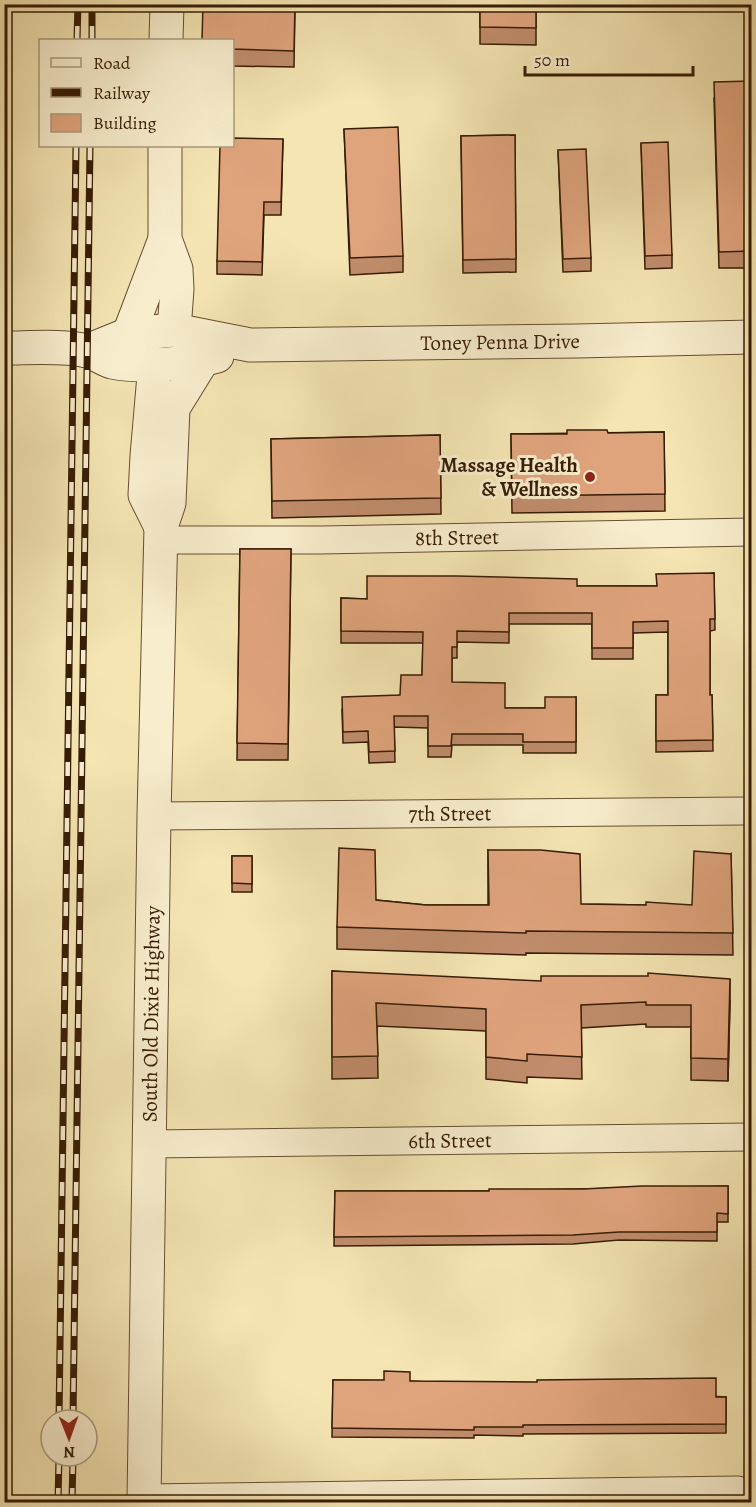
<svg xmlns="http://www.w3.org/2000/svg" width="756" height="1507" font-family="Alegreya,serif">
<style>
.lines{fill:none;stroke-linecap:round;stroke-linejoin:round}
.minor-casing{stroke:#664e30;stroke-width:29}
.tertiary-casing{stroke:#664e30;stroke-width:35}
.minor{stroke:#f8eece;stroke-width:27}
.tertiary{stroke:#f8eece;stroke-width:33}
.rail-casing{stroke:#371c05;stroke-width:7}
.rail{stroke:#f8eece;stroke-width:4.5;stroke-dasharray:14;stroke-linecap:butt}
.wall{fill:#c18d6c;stroke:#371c05;stroke-width:1.5}
.shaded-wall{fill:#9d7358;stroke:#371c05;stroke-width:1.5}
.building{fill:#e0a47d;stroke:#371c05;stroke-width:1.5}
.poi-dot{fill:#8f2418;stroke:#f8eece;stroke-width:2}
.labels{text-anchor:middle;dominant-baseline:central;stroke-width:6;stroke-linejoin:round;paint-order:stroke}
.street-label{font-size:21px;fill:#371c05;stroke:#f8eece}
.poi-label{font-size:21px;font-weight:bold;fill:#371c05;stroke:#f8eece;text-anchor:end}
</style>
<rect width="100%" height="100%" fill="#f4e5b3"/>
<filter id="stains"><feTurbulence type="fractalNoise" baseFrequency=".00333" numOctaves="4"/><feColorMatrix values="0 0 0 0 .2 0 0 0 0 .09 0 0 0 0 .02 0 0 0 .5 -.17"/></filter>
<radialGradient id="worn" r=".72"><stop offset=".6" stop-color="#630" stop-opacity="0"/><stop offset="1" stop-color="#630" stop-opacity=".3"/></radialGradient>
<g class="lines">
<g class="minor-casing">
<g id="minor">
<path id="s1" d="M 161,540 L 321,540 L 752,532"/>
<path id="s2" d="M 154,816 L 745,811"/>
<path id="s3" d="M 150,1144 L 752,1137"/>
<polyline points="145,1498 738,1490"/>
</g>
</g>
<g class="tertiary-casing">
<g id="tertiary">
<polyline points="166,40 167,4"/>
<polyline points="165,146 165,239 176,269 177,289 174,330"/>
<polyline points="129,334 165,239"/>
<path d="M 4,348 C 28,348 65,345 87,351 C 96,353 104,360 112,362 C 140,368 191,364 217,356"/>
<path id="s4" d="M 87,351 L 129,334 L 174,330 L 250,345 L 577,341 L 752,337"/>
<polyline points="155,364 147,456 145,495 161,527"/>
<path id="s5" d="M 144,1502 L 154,816 L 161,527 L 169,503 L 173,408 L 202,361"/>
</g>
</g>
<use href="#minor" class="minor"/>
<use href="#tertiary" class="tertiary"/>
<g class="rail-casing">
<g id="rail">
<polyline points="77,40 78,4"/>
<polyline points="92,40 92,4"/>
<polyline points="59,1420 76,146"/>
<polyline points="73,1420 90,146"/>
<polyline points="58,1502 59,1456"/>
<polyline points="72,1502 73,1456"/>
</g>
</g>
<use href="#rail" class="rail"/>
</g>
<g class="wall">
<polygon points="295,4 294,67 232,66 232,40"/>
<polygon points="480,4 536,4 536,45 480,44"/>
<polygon points="752,81 752,268 719,268 714,98"/>
<polygon points="344,129 403,256 403,272 350,275"/>
<polygon points="515,135 516,272 463,273 461,136"/>
<polygon points="283,139 281,215 264,215 262,275 217,274 217,261"/>
<polygon points="641,143 672,255 672,268 645,269"/>
<polygon points="558,150 591,258 591,271 563,272"/>
<polygon points="664,432 665,511 512,513 511,434"/>
<polygon points="440,435 441,514 272,518 271,439"/>
<polygon points="240,549 291,549 288,760 237,760"/>
<polygon points="714,573 715,630 710,631 710,695 712,695 713,751 656,752 656,695 668,695 668,632 633,633 633,659 592,659 592,624 509,624 509,643 457,642 457,658 452,658 452,682 505,708 545,708 576,697 576,753 523,753 523,745 452,745 451,757 428,757 428,728 394,727 395,762 369,763 368,742 343,743 342,709 400,695 422,675 423,643 341,643 341,598 367,599 577,586 656,586"/>
<polygon points="488,850 581,904 646,905 692,905 731,854 733,955 526,953 526,955 337,949 337,927 376,900 426,905 488,905"/>
<rect x="232" y="856" width="20" height="36"/>
<polygon points="332,971 730,1001 728,1081 691,1080 691,1027 646,1027 646,1024 581,1028 582,1079 527,1077 527,1083 486,1079 486,1031 377,1026 378,1078 332,1079"/>
<polygon points="728,1186 728,1222 717,1222 717,1241 619,1240 573,1244 334,1246 335,1191 489,1191"/>
<polygon points="333,1380 410,1381 726,1397 726,1433 523,1434 523,1436 474,1435 474,1438 332,1437"/>
</g>
<polygon class="shaded-wall" points="730,979 730,1001 728,1081 728,1059"/>
<g class="building">
<polygon points="203,4 295,4 294,51 232,49 232,40 202,40"/>
<polygon points="480,4 536,4 536,28 480,27"/>
<polygon points="752,81 752,251 719,252 714,82"/>
<polygon points="398,127 403,256 350,258 344,129"/>
<polygon points="515,135 516,259 463,260 461,136"/>
<polygon points="232,138 283,139 281,202 264,202 262,262 217,261 220,146 232,146"/>
<polygon points="668,142 672,255 645,256 641,143"/>
<polygon points="586,149 591,258 563,259 558,150"/>
<polygon points="567,430 607,430 608,433 664,432 665,494 512,496 511,434 567,434"/>
<polygon points="440,435 441,498 272,501 271,439"/>
<polygon points="240,549 291,549 288,744 237,743"/>
<polygon points="714,573 715,619 710,619 710,695 712,695 713,740 656,741 656,695 668,695 668,621 633,622 633,648 592,648 592,613 509,613 509,632 457,631 457,647 452,647 452,682 505,683 505,708 545,708 545,697 576,697 576,742 523,742 523,734 452,734 451,746 428,746 428,716 394,716 395,751 369,752 368,731 343,732 342,697 400,695 401,675 422,675 423,632 341,631 341,598 367,599 367,576 457,576 577,579 577,586 657,586 656,574"/>
<polygon points="339,848 375,850 376,900 426,905 489,905 488,850 541,850 580,854 581,904 646,905 646,902 692,905 694,851 731,854 733,933 526,931 526,933 337,927"/>
<polygon points="232,856 252,856 252,884 232,883"/>
<polygon points="332,971 541,981 541,976 648,976 648,973 730,979 728,1059 691,1058 691,1005 646,1005 646,1002 581,1005 582,1057 527,1054 527,1061 486,1057 486,1009 376,1003 378,1056 332,1057"/>
<polygon points="642,1186 728,1186 728,1214 717,1213 717,1232 619,1232 573,1235 334,1237 335,1191 489,1191 489,1189 583,1189"/>
<polygon points="384,1371 410,1372 410,1381 537,1382 537,1380 716,1378 716,1397 726,1397 726,1424 523,1425 523,1427 474,1427 474,1430 332,1428 333,1380 384,1380"/>
</g>
<circle class="poi-dot" cx="590" cy="477" r="6"/>
<g class="labels">
<g class="street-label">
<text stroke="none"><textPath href="#s4" startOffset="418">Toney Penna Drive</textPath></text>
<text stroke="none"><textPath href="#s1" startOffset="296">8th Street</textPath></text>
<text stroke="none"><textPath href="#s2" startOffset="296">7th Street</textPath></text>
<text stroke="none"><textPath href="#s5" startOffset="488">South Old Dixie Highway</textPath></text>
<text stroke="none"><textPath href="#s3" startOffset="300">6th Street</textPath></text>
</g>
<g class="poi-label">
<text x="578" y="465">Massage Health<tspan x="578" dy="24">&amp; Wellness</tspan></text>
</g>
</g>
<rect width="756" height="1507" fill="none" stroke="#f4e5b3" stroke-width="24"/>
<rect x="6" y="6" width="744" height="1495" fill="none" stroke="#371c05" stroke-width="3"/>
<rect x="12" y="12" width="732" height="1483" fill="none" stroke="#371c05" stroke-width="1.5"/>
<rect x="39" y="39" width="195" height="108" fill="#f8eece" stroke="#ab9a7e" stroke-width="1.5"/>
<rect x="51" y="58" width="30" height="9" fill="#f8eece" stroke="#ab9a7e" stroke-width="1.5"/>
<text x="93" y="69" font-size="18" fill="#371c05">Road</text>
<rect x="51" y="88" width="30" height="9" fill="#371c05" stroke="#ab9a7e" stroke-width="1.5"/>
<text x="93" y="99" font-size="18" fill="#371c05">Railway</text>
<rect x="51" y="114" width="30" height="18" fill="#e0a47d" stroke="#ab9a7e" stroke-width="1.5"/>
<text x="93" y="129" font-size="18" fill="#371c05">Building</text>
<g transform="translate(69 1438) rotate(179)"><circle r="28" fill="#f8eece" stroke="#ab9a7e" stroke-width="1.5"/>
<path d="M0-4.5L10 22L0 15L-10 22Z" fill="#8f2418"/>
<text y="-9" font-size="16" font-weight="bold" text-anchor="middle" fill="#371c05">N</text>
</g>
<path d="M525 66v9h168v-9" fill="none" stroke="#371c05" stroke-width="3"/>
<text x="534" y="66" font-size="18" fill="#371c05" stroke="#f8eece" stroke-width="4.5" paint-order="stroke">50 m</text>
<rect width="100%" height="100%" filter="url(#stains)"/>
<rect width="100%" height="100%" fill="url(#worn)"/>
</svg>
